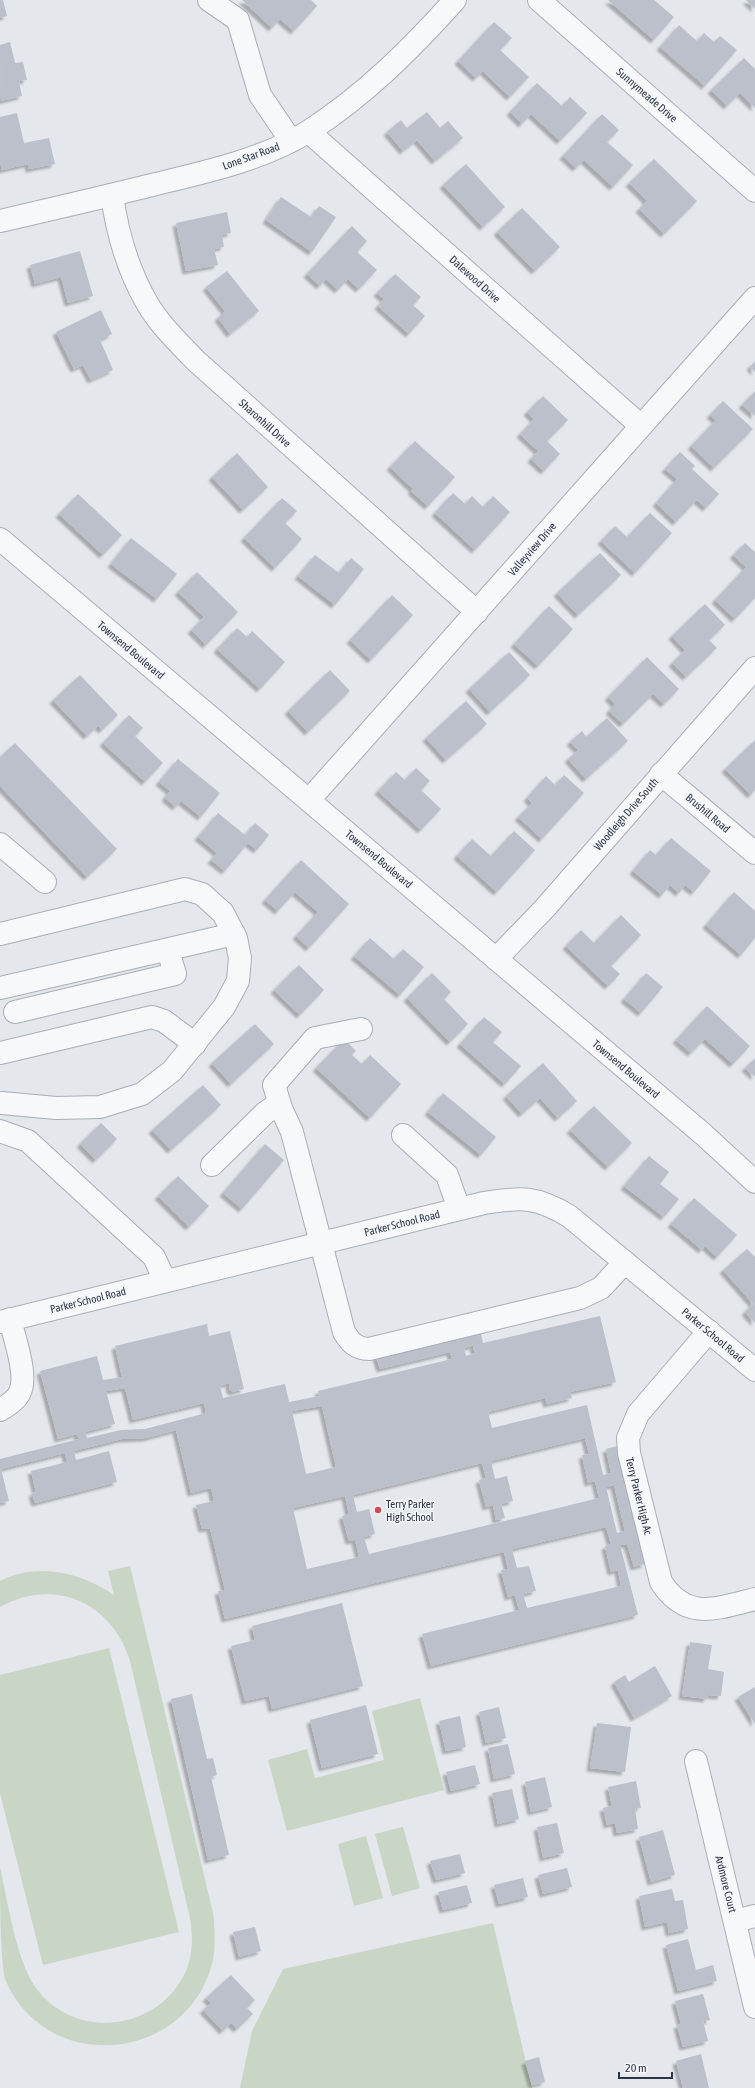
<svg xmlns="http://www.w3.org/2000/svg" width="755" height="2088" font-family="'Asap Condensed',sans-serif">
<style>
.green{fill:#c9d6c5}
.building{fill:#bbc0ca;fill-rule:evenodd;filter:url(#shadow)}
.lines{fill:none;stroke-linecap:round;stroke-linejoin:round}
.minor-casing{stroke:#a9aeb7;stroke-width:24}
.minor{stroke:#f7f8fa;stroke-width:22}
.poi-dot{fill:#d1495b;stroke:#f4f6f9;stroke-width:1.5}
.labels{text-anchor:middle;dominant-baseline:central;stroke-width:3;stroke-linejoin:round;paint-order:stroke}
.street-label{font-size:11px;fill:#2b3445;stroke:#f4f6f9}
.poi-label{font-size:11px;fill:#2b3445;stroke:#f4f6f9;text-anchor:start}
</style>
<defs>
<filter id="shadow"><feDropShadow dx="-3.5" dy="3.5" stdDeviation="1" flood-color="#0004"/></filter>
</defs>
<rect width="100%" height="100%" fill="#e4e7ec"/>
<g class="green">
<path d="M 130,1566 L 213,1913 C 215,1930 216,1947 212,1964 C 185,2064 45,2075 5,1979 C 0,1955 0,1895 0,1867 C 8,1902 17,1968 40,1993 C 81,2041 160,2029 186,1971 C 193,1954 193,1936 190,1918 L 130,1661 C 112,1602 54,1577 0,1607 L 0,1581 C 38,1562 80,1572 114,1595 L 108,1571 Z"/>
<polygon points="109,1648 179,1932 43,1965 0,1793 0,1675"/>
<polygon points="420,1698 444,1790 287,1831 268,1760 307,1749 315,1778 384,1760 372,1711"/>
<polygon points="403,1827 420,1888 392,1896 375,1834"/>
<polygon points="366,1836 383,1898 354,1906 338,1844"/>
<polygon points="493,1923 532,2088 240,2088 252,2031 283,1969"/>
</g>
<g class="building">
<polygon points="0,0 3,0 7,16 0,18"/>
<polygon points="242,0 311,0 317,6 294,31 280,19 272,28"/>
<polygon points="608,0 654,0 674,17 654,40"/>
<polygon points="746,0 755,0 755,9"/>
<polygon points="494,22 512,38 500,50 529,77 510,97 483,71 476,78 458,61"/>
<polygon points="679,25 697,41 704,33 714,42 720,36 737,50 705,86 660,47"/>
<polygon points="10,42 15,63 23,62 27,80 19,81 22,96 1,101 0,45"/>
<polygon points="744,58 755,69 755,108 740,93 727,106 711,90"/>
<polygon points="537,83 562,106 570,97 587,113 560,141 531,114 522,124 510,112"/>
<polygon points="427,112 440,128 448,121 463,138 435,161 417,140 403,151 387,132 401,120 407,128"/>
<polygon points="17,113 24,143 49,138 55,164 29,169 28,164 2,170 0,161 0,117"/>
<polygon points="602,114 619,130 607,142 633,165 613,187 584,160 576,168 563,156"/>
<polygon points="654,159 697,201 664,234 639,209 647,201 629,183"/>
<polygon points="466,164 505,207 483,227 443,185"/>
<polygon points="281,197 311,217 319,206 336,217 312,252 266,220"/>
<polygon points="522,208 560,247 535,271 497,232"/>
<polygon points="227,212 231,233 222,235 224,247 214,249 218,265 186,271 176,223"/>
<polygon points="352,226 367,241 357,252 377,270 359,289 348,279 338,290 326,279 320,286 307,274"/>
<polygon points="80,251 93,296 68,303 61,277 35,284 30,265"/>
<polygon points="227,271 259,311 230,334 218,318 225,311 206,287"/>
<polygon points="395,274 421,297 413,305 425,316 409,334 378,306 384,299 377,293"/>
<polygon points="101,310 112,334 100,340 113,370 91,380 83,365 74,369 56,332"/>
<polygon points="755,361 755,372 750,367"/>
<polygon points="755,391 755,416 742,405"/>
<polygon points="543,396 568,420 547,441 560,454 544,471 531,459 538,451 520,434 534,419 527,412"/>
<polygon points="723,401 753,429 714,468 691,446 716,420 710,415"/>
<polygon points="415,441 455,477 428,506 411,491 413,489 390,467"/>
<polygon points="680,452 695,466 692,469 719,494 706,508 697,500 676,522 656,503 677,479 665,469"/>
<polygon points="237,453 268,487 243,510 212,477"/>
<polygon points="453,493 465,504 472,496 483,507 493,496 510,512 475,550 435,513"/>
<polygon points="78,494 122,535 103,555 59,514"/>
<polygon points="282,498 297,511 285,523 302,539 275,568 244,538"/>
<polygon points="650,513 672,533 635,573 601,541 615,526 627,537"/>
<polygon points="131,538 177,574 157,599 111,564"/>
<polygon points="745,543 755,552 755,598 735,619 715,600 746,567 733,555"/>
<polygon points="600,553 621,575 578,615 557,593"/>
<polygon points="315,555 339,573 351,558 364,569 335,605 298,576"/>
<polygon points="197,572 238,612 206,645 191,630 204,617 178,592"/>
<polygon points="392,595 413,615 371,660 350,640"/>
<polygon points="705,604 725,625 709,640 717,648 686,677 672,663 685,650 672,636"/>
<polygon points="549,606 573,629 538,666 514,644"/>
<polygon points="237,628 247,637 252,631 285,662 260,689 217,649"/>
<polygon points="509,652 530,675 490,712 469,689"/>
<polygon points="647,657 679,689 664,704 653,694 623,724 609,711 615,704 608,697"/>
<polygon points="330,670 350,691 308,732 288,711"/>
<polygon points="80,675 118,715 102,730 98,726 87,736 53,700"/>
<polygon points="466,701 487,724 446,760 426,738"/>
<polygon points="129,715 143,728 135,736 163,763 145,782 103,743"/>
<polygon points="607,718 628,741 586,779 568,759 578,750 570,742 582,731 586,737"/>
<polygon points="755,740 755,790 751,795 725,769"/>
<polygon points="15,743 117,849 87,877 0,786 0,757"/>
<polygon points="178,759 220,793 201,817 181,801 176,807 165,798 170,791 159,782"/>
<polygon points="416,768 430,781 421,790 441,809 421,830 378,791 396,772 405,780"/>
<polygon points="564,775 584,793 542,839 518,817 532,803 527,798 546,776 555,785"/>
<polygon points="218,813 245,835 255,823 269,835 257,850 248,843 225,871 211,860 217,853 198,837"/>
<polygon points="514,831 535,850 497,892 457,856 472,839 491,856"/>
<polygon points="671,838 711,871 694,892 685,885 679,893 670,885 662,895 633,871 650,850 656,855"/>
<polygon points="301,860 349,904 309,948 296,936 318,912 295,892 278,911 265,900"/>
<polygon points="734,892 755,911 755,938 741,955 706,925"/>
<polygon points="621,915 641,935 611,966 620,974 608,986 566,946 581,930 594,943"/>
<polygon points="370,938 394,959 403,949 424,967 400,995 354,956"/>
<polygon points="299,965 324,990 300,1015 274,990"/>
<polygon points="432,973 451,992 444,999 468,1024 450,1042 407,998"/>
<polygon points="646,973 663,987 641,1013 624,999"/>
<polygon points="707,1006 750,1046 733,1064 705,1039 691,1053 676,1040"/>
<polygon points="484,1017 502,1032 493,1042 521,1066 505,1084 460,1044"/>
<polygon points="255,1024 274,1044 231,1084 212,1063"/>
<polygon points="344,1039 356,1051 352,1055 362,1064 370,1055 401,1084 370,1118 316,1068"/>
<polygon points="755,1058 755,1077 745,1068"/>
<polygon points="543,1063 577,1101 558,1118 540,1098 522,1114 506,1096"/>
<polygon points="203,1085 221,1105 171,1150 152,1130"/>
<polygon points="443,1093 496,1137 481,1155 428,1112"/>
<polygon points="594,1106 632,1143 608,1167 570,1130"/>
<polygon points="101,1123 117,1139 96,1160 80,1144"/>
<polygon points="265,1144 284,1160 242,1209 223,1193"/>
<polygon points="649,1156 669,1172 660,1184 679,1199 664,1217 624,1186"/>
<polygon points="178,1176 209,1206 189,1227 158,1196"/>
<polygon points="694,1198 737,1235 717,1257 705,1246 702,1250 671,1224"/>
<polygon points="747,1249 755,1257 755,1323 745,1312 753,1304 723,1270"/>
<path d="M 600,1316 L 616,1382 L 570,1392 L 572,1398 L 547,1404 L 545,1398 L 488,1412 L 492,1428 L 587,1405 L 603,1475 L 611,1473 L 606,1449 L 617,1446 L 638,1534 L 645,1564 L 634,1567 L 627,1544 L 620,1545 L 638,1615 L 431,1666 L 422,1634 L 519,1610 L 515,1595 L 508,1597 L 501,1570 L 508,1569 L 504,1552 L 225,1619 L 218,1591 L 225,1590 L 210,1528 L 202,1529 L 196,1505 L 214,1501 L 211,1488 L 191,1493 L 176,1430 L 146,1438 L 122,1439 L 74,1451 L 76,1460 L 109,1451 L 117,1482 L 35,1503 L 32,1493 L 36,1492 L 31,1471 L 67,1462 L 65,1453 L 1,1469 L 9,1501 L 0,1503 L 0,1459 L 79,1439 L 77,1434 L 58,1439 L 40,1371 L 97,1356 L 103,1380 L 122,1377 L 115,1346 L 207,1324 L 209,1336 L 230,1331 L 244,1389 L 233,1392 L 230,1390 L 229,1383 L 220,1386 L 223,1398 L 285,1384 L 289,1402 L 319,1396 L 318,1391 L 452,1359 L 450,1352 L 380,1369 L 376,1356 L 480,1330 L 483,1343 ZM 479,1344 L 473,1346 L 475,1353 L 466,1356 L 464,1348 ZM 125,1388 L 133,1420 L 204,1403 L 206,1413 L 145,1429 L 121,1430 L 87,1438 L 85,1432 L 115,1424 L 106,1391 ZM 322,1406 L 336,1467 L 306,1474 L 292,1411 ZM 585,1438 L 589,1454 L 582,1455 L 588,1483 L 595,1481 L 599,1498 L 369,1554 L 364,1537 L 375,1534 L 369,1509 L 357,1512 L 353,1495 L 482,1463 L 486,1478 L 479,1480 L 486,1507 L 493,1505 L 496,1520 L 505,1518 L 501,1504 L 513,1501 L 507,1476 L 495,1479 L 491,1461 ZM 614,1485 L 625,1531 L 617,1533 L 606,1487 ZM 345,1496 L 349,1514 L 342,1516 L 349,1541 L 355,1540 L 359,1557 L 307,1569 L 293,1508 ZM 606,1527 L 611,1544 L 605,1546 L 611,1572 L 618,1570 L 621,1586 L 527,1608 L 523,1594 L 536,1591 L 529,1566 L 517,1568 L 512,1549 Z"/>
<polygon points="342,1603 363,1686 272,1709 269,1696 245,1701 231,1646 255,1640 252,1626"/>
<polygon points="690,1642 712,1645 708,1669 724,1672 721,1696 708,1695 707,1699 682,1696"/>
<polygon points="655,1666 672,1696 634,1718 614,1682 625,1675 629,1682"/>
<polygon points="755,1687 755,1724 738,1697"/>
<polygon points="192,1694 207,1759 213,1758 217,1775 211,1777 229,1855 208,1860 171,1699"/>
<polygon points="366,1705 378,1754 322,1768 310,1720"/>
<polygon points="499,1707 506,1738 486,1743 479,1712"/>
<polygon points="460,1716 466,1747 446,1751 439,1721"/>
<polygon points="597,1723 631,1727 625,1772 590,1768"/>
<polygon points="508,1744 515,1774 494,1779 488,1748"/>
<polygon points="475,1765 480,1784 451,1791 446,1772"/>
<polygon points="545,1777 552,1807 531,1812 525,1782"/>
<polygon points="636,1781 641,1808 635,1809 638,1829 617,1833 615,1823 607,1825 603,1808 612,1806 608,1787"/>
<polygon points="512,1789 519,1819 498,1824 492,1793"/>
<polygon points="557,1823 564,1853 543,1858 537,1827"/>
<polygon points="663,1830 675,1875 651,1882 639,1837"/>
<polygon points="460,1854 465,1873 436,1880 430,1861"/>
<polygon points="567,1868 572,1887 543,1894 538,1875"/>
<polygon points="523,1878 528,1897 499,1904 494,1885"/>
<polygon points="467,1885 472,1903 443,1910 438,1892"/>
<polygon points="672,1889 675,1901 683,1900 688,1929 669,1933 667,1922 645,1927 639,1896"/>
<polygon points="255,1927 261,1951 239,1957 233,1932"/>
<polygon points="688,1939 696,1970 713,1965 717,1981 678,1991 666,1945"/>
<polygon points="231,1975 255,2000 247,2008 253,2014 237,2029 231,2023 223,2031 203,2010 211,2003 206,1998"/>
<polygon points="703,1994 710,2020 703,2021 708,2041 683,2047 677,2025 681,2024 675,2001"/>
<polygon points="701,2054 709,2088 683,2088 676,2061"/>
<polygon points="539,2057 545,2082 532,2085 525,2061"/>
</g>
<g class="lines">
<g class="minor-casing">
<g id="minor">
<polyline points="209,0 238,20 260,95 291,141"/>
<polyline points="539,0 755,191"/>
<polyline points="309,132 641,426"/>
<path d="M 112,195 C 117,232 128,270 147,303 C 159,324 178,342 195,360 L 477,612"/>
<path d="M 0,221 C 52,209 104,197 156,184 C 206,172 265,159 309,131 C 365,95 411,49 455,0"/>
<polyline points="0,539 703,1134 755,1182"/>
<polyline points="661,774 755,853"/>
<polyline points="309,800 755,298"/>
<polyline points="0,844 45,882"/>
<polyline points="0,934 185,889 202,894 223,913 236,938 240,958 238,981 224,1007 172,1071 142,1094 100,1107 56,1108 2,1103"/>
<polyline points="496,959 545,908 755,668"/>
<polyline points="0,988 234,934"/>
<polyline points="15,1012 175,974 168,950"/>
<path d="M 361,1029 L 315,1038 L 274,1085 L 281,1108 L 292,1132 L 344,1332 C 350,1342 356,1349 369,1349 L 580,1298 L 601,1288 L 625,1262"/>
<polyline points="0,1053 152,1017 164,1021 195,1044"/>
<polyline points="0,1131 28,1141 154,1257 165,1281"/>
<polyline points="403,1135 447,1175 459,1209"/>
<polyline points="212,1165 265,1113 279,1103"/>
<path d="M 0,1322 L 484,1203 C 521,1197 536,1196 569,1216 L 755,1370"/>
<path d="M 709,1331 L 638,1414 L 628,1438 L 629,1453 L 661,1582 C 686,1621 716,1609 755,1599"/>
<path d="M 0,1410 C 7,1406 15,1401 19,1394 C 29,1377 14,1338 10,1319"/>
<polyline points="696,1761 755,2007"/>
<polyline points="735,1921 755,1916"/>
</g>
</g>
<use href="#minor" class="minor"/>
</g>
<circle class="poi-dot" cx="378" cy="1510" r="4"/>
<g class="labels">
<g class="street-label">
<text transform="translate(647 95) rotate(41)">Sunnymeade Drive</text>
<text transform="translate(251 156) rotate(-20)">Lone Star Road</text>
<text transform="translate(475 279) rotate(42)">Dalewood Drive</text>
<text transform="translate(265 423) rotate(42)">Sharonhill Drive</text>
<text transform="translate(532 549) rotate(-49)">Valleyview Drive</text>
<text transform="translate(131 650) rotate(40)">Townsend Boulevard</text>
<text transform="translate(708 813) rotate(40)">Brushill Road</text>
<text transform="translate(626 814) rotate(-49)">Woodleigh Drive South</text>
<text transform="translate(379 859) rotate(40)">Townsend Boulevard</text>
<text transform="translate(626 1069) rotate(40)">Townsend Boulevard</text>
<text transform="translate(402 1223) rotate(-14)">Parker School Road</text>
<text transform="translate(88 1300) rotate(-14)">Parker School Road</text>
<text transform="translate(713 1335) rotate(40)">Parker School Road</text>
<text transform="translate(639 1496) rotate(76)">Terry Parker High Ac</text>
<text transform="translate(726 1884) rotate(76)">Ardmore Court</text>
</g>
<g class="poi-label">
<text x="386" y="1504">Terry Parker<tspan x="386" dy="13">High School</tspan></text>
</g>
</g>
<path d="M619 2072v6h53v-6" fill="none" stroke="#2b3445" stroke-width="2"/>
<text x="625" y="2072" font-size="12" fill="#2b3445" stroke="#f4f6f9" stroke-width="3" paint-order="stroke">20 m</text>
</svg>
